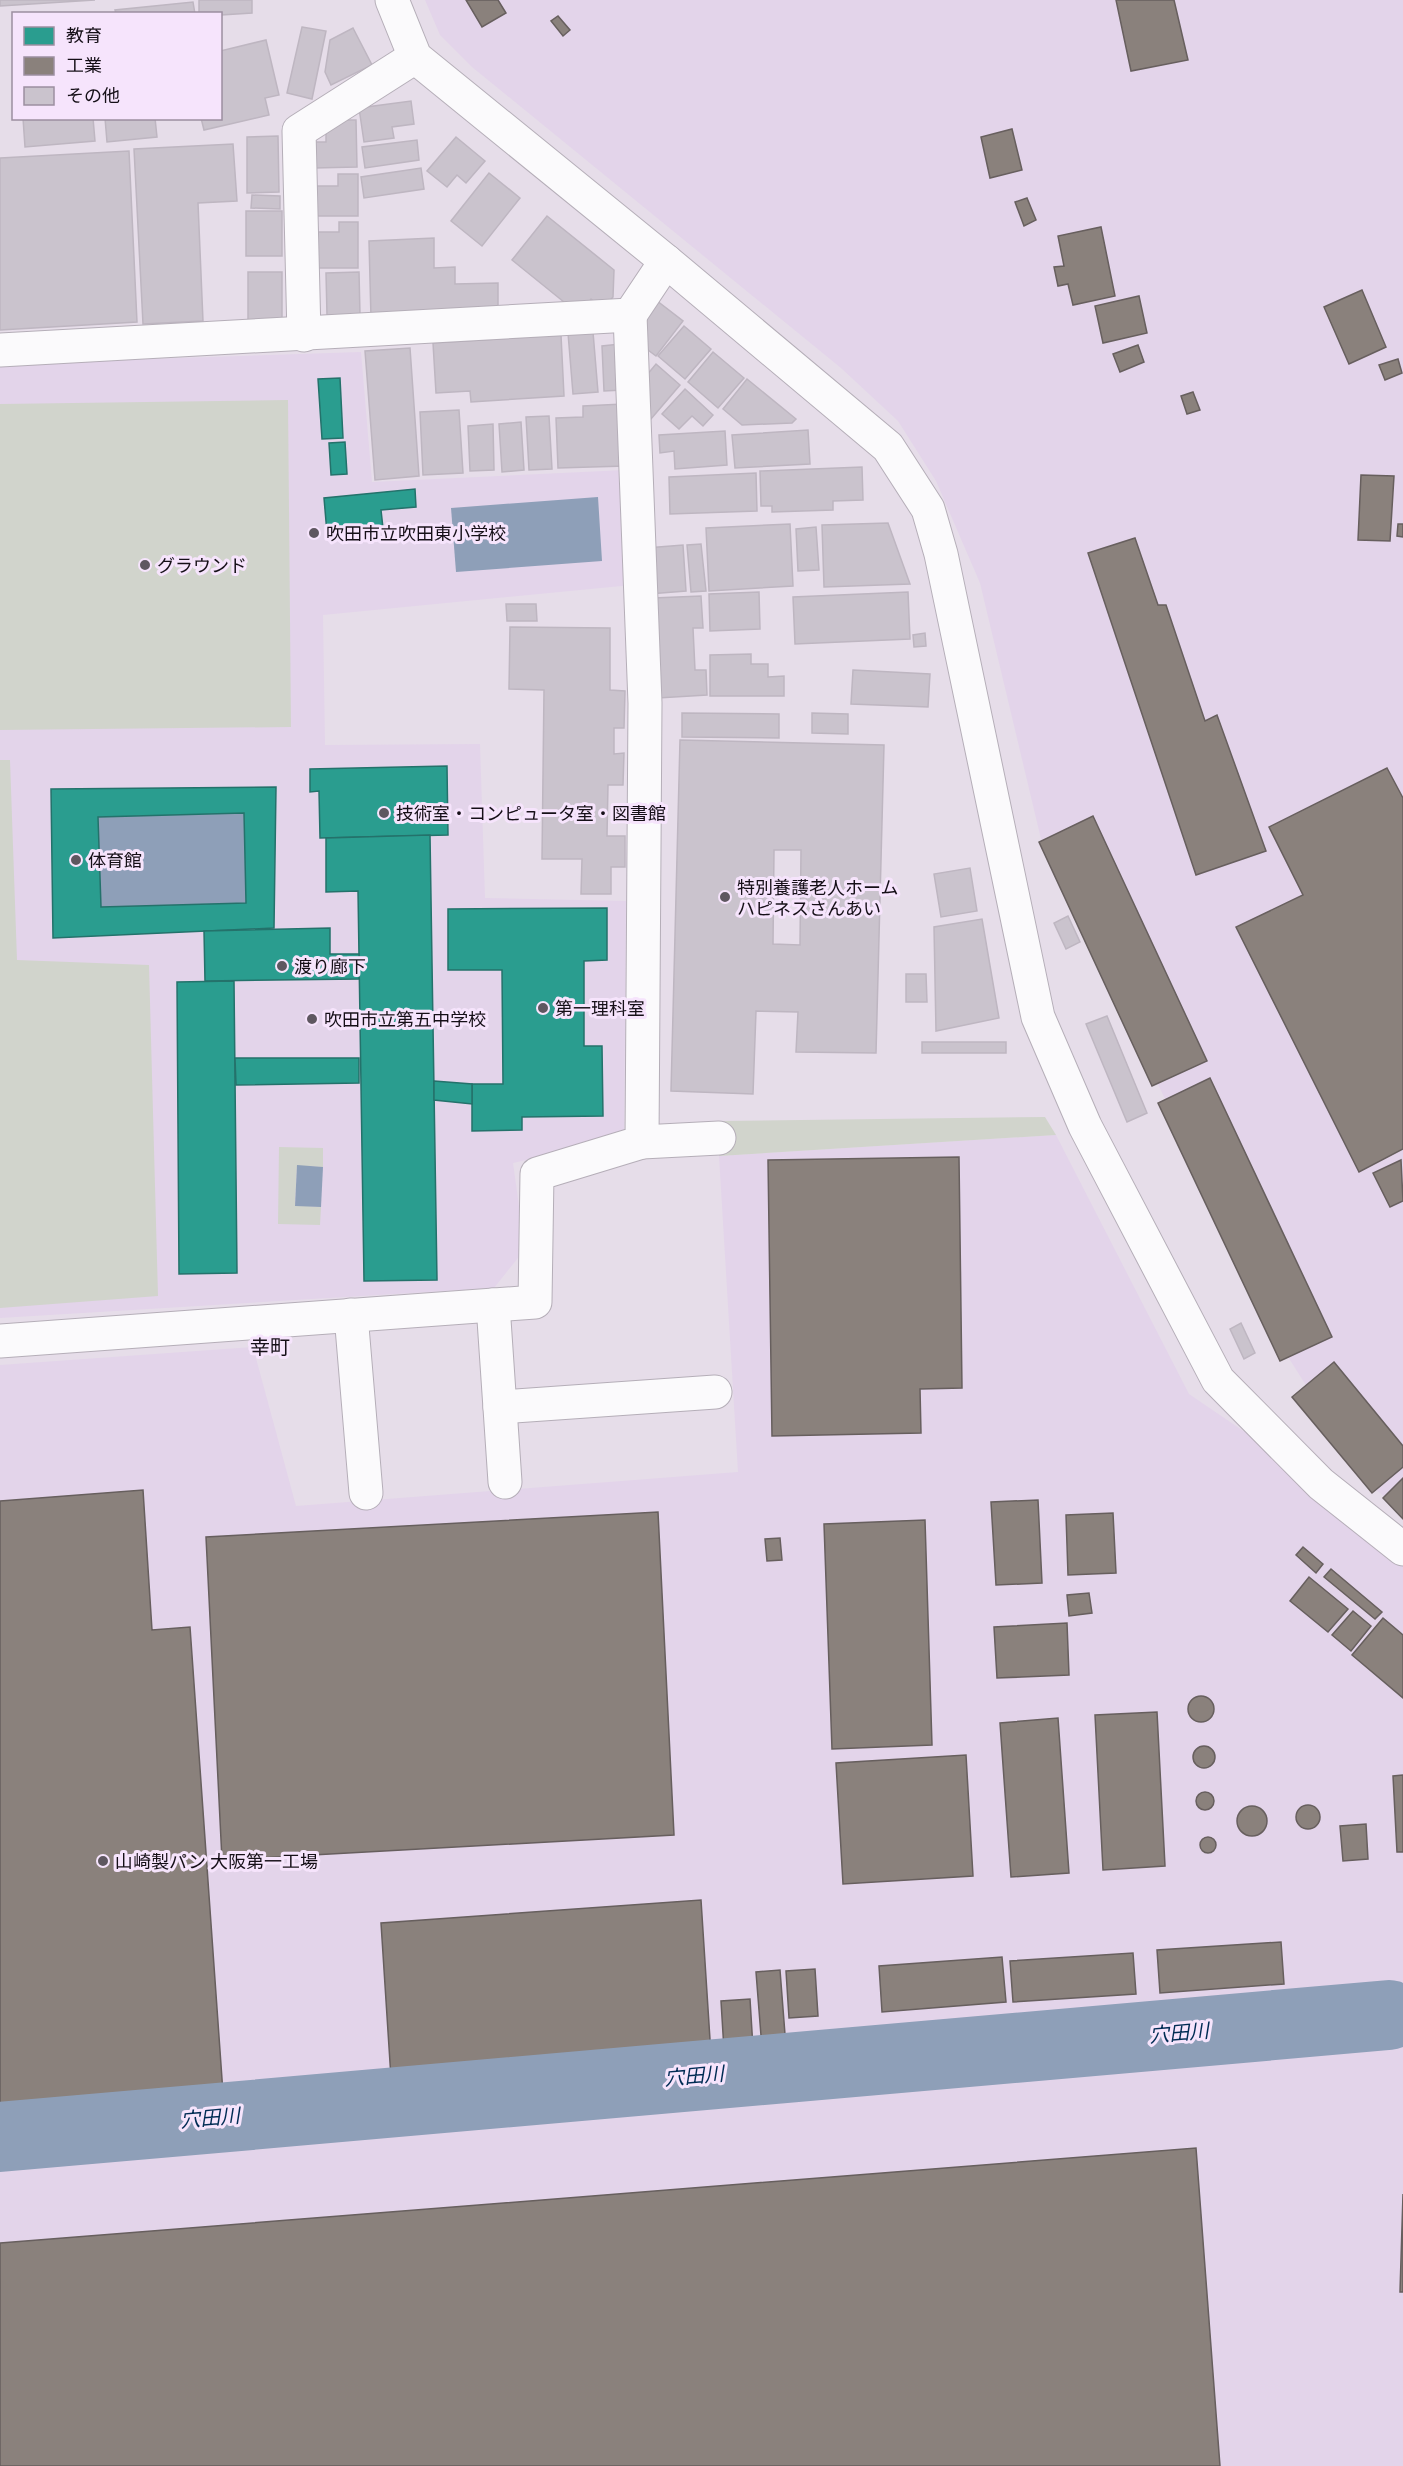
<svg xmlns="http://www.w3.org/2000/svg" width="1403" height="2466" font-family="'Source Serif 4','Noto Sans JP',serif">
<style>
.built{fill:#e3d4ea}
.green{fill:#d1d4cc}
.water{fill:#8e9fb8}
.schools{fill:#2a9d8f;stroke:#24726b;stroke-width:1.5;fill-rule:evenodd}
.industry{fill:#8a817c;stroke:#675f5e;stroke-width:1.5}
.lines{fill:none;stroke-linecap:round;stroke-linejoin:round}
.river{stroke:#8e9fb8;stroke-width:70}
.building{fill:#cac3cd;stroke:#beb6c1;stroke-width:1.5;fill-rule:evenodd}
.minor-casing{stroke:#b5aeb8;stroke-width:35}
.minor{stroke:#fbfafc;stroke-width:33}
.poi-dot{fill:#5e5760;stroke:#f6e4fc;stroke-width:2}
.labels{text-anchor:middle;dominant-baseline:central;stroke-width:6;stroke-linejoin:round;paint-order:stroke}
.poi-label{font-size:18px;fill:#150f17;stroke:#f6e4fc;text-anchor:start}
.neighbourhood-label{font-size:20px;fill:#150f17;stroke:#f6e4fc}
.water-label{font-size:20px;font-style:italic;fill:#002c54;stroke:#f6e4fc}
</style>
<rect width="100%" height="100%" fill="#e6dde9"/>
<g class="built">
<polygon points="425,0 1403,0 1403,1512 1369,1484 1288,1357 1041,839 980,583 936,481 898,421 841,368 472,67 440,35"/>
<polygon points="361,352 372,482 625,470 632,585 323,615 325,745 480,744 485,898 626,901 624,1137 513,1163 525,1249 494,1288 0,1318 0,364"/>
<polygon points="1056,1135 1189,1394 1321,1484 1403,1549 1403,2466 0,2466 0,2149 1393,2024 1391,2004 0,2125 0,1365 253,1347 296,1506 738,1472 719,1156"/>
</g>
<g class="green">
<polygon points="288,400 291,727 0,730 0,404"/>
<polygon points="0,760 10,760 17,960 149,965 158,1296 0,1308"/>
<polygon points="1045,1117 1056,1135 719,1156 720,1121"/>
<polygon points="279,1147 323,1148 323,1167 297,1166 295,1205 321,1207 320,1225 278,1224"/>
</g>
<g class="water">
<polygon points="598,497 602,561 456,572 451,508"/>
<polygon points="244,813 246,903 101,907 98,817"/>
<polygon points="297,1165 323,1167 321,1207 295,1206"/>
</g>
<g class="schools">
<polygon points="340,378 343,438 322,439 318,379"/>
<polygon points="345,442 347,474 331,475 329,443"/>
<polygon points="415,489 416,507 381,510 383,528 327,533 324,498"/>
<polygon points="447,766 448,835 320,838 319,791 310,792 310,769"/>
<path d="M 276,787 L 274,928 L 53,938 L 51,789 ZM 244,813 L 246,903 L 101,907 L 98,817 Z"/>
<polygon points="430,835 437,1280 364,1281 358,891 326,892 326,838"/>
<polygon points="607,908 607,960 584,961 584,1046 602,1046 603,1116 522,1117 522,1130 472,1131 472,1084 503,1084 502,970 448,970 448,909"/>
<polygon points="330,928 330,954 359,954 359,979 205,981 204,931"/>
<polygon points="234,981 237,1273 179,1274 177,982"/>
<polygon points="235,1058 359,1058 359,1083 236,1085"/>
<polygon points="434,1081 472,1084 472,1104 434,1100"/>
</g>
<g class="industry">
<polygon points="466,0 498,0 506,13 482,27"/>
<polygon points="1116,0 1174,0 1188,60 1131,71"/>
<polygon points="558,16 570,30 563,36 551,21"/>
<polygon points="1012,129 1022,170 990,178 981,137"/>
<polygon points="1027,198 1036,220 1024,226 1015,202"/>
<polygon points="1101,227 1115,296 1073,305 1068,284 1058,286 1054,267 1064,266 1058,236"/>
<polygon points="1362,290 1386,347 1349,364 1324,307"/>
<polygon points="1139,296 1147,333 1103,343 1095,306"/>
<polygon points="1138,345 1144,362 1120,372 1113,354"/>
<polygon points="1398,359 1402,373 1385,380 1379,365"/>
<polygon points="1193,392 1200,410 1187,414 1181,396"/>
<polygon points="1361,475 1394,476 1390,541 1358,540"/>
<polygon points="1398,524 1403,524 1403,537 1397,536"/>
<polygon points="1135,538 1158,605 1166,605 1205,721 1217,715 1266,851 1196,875 1088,553"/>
<polygon points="1387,768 1403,798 1403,1149 1359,1172 1236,927 1303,895 1269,827"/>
<polygon points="1093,816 1207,1061 1152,1086 1039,842"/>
<polygon points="1210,1078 1332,1337 1280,1361 1158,1103"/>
<polygon points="959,1157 962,1388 920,1389 921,1433 772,1436 768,1160"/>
<polygon points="1401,1160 1403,1201 1390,1207 1373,1173"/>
<polygon points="1334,1362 1403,1446 1403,1467 1372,1493 1292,1397"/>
<polygon points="1403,1478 1403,1519 1383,1498"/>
<polygon points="143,1490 152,1630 190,1627 223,2093 0,2109 0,1501"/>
<polygon points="1038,1500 1042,1583 996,1585 991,1502"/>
<polygon points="658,1512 674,1835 222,1860 206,1537"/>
<polygon points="1113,1513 1116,1573 1068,1575 1066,1515"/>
<polygon points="925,1520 932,1745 832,1749 824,1524"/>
<polygon points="780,1538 782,1560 767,1561 765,1539"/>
<polygon points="1303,1547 1323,1564 1316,1573 1296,1555"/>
<polygon points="1331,1569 1382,1612 1375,1619 1324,1577"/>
<polygon points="1309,1577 1348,1609 1328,1632 1290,1601"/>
<polygon points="1089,1593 1092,1613 1069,1616 1067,1595"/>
<polygon points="1353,1611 1371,1626 1351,1651 1332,1635"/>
<polygon points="1383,1618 1403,1635 1403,1698 1352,1655"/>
<polygon points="1067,1623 1069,1675 997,1678 994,1627"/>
<circle cx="1201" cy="1709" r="13"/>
<polygon points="1157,1712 1165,1866 1103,1870 1095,1715"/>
<polygon points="1058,1718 1069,1873 1011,1877 1000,1723"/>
<circle cx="1204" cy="1757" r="11"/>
<polygon points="966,1755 973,1876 843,1884 836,1763"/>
<polygon points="1403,1775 1403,1852 1397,1852 1393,1776"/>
<circle cx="1205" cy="1801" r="9"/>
<circle cx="1308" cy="1817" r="12"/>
<circle cx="1252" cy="1821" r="15"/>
<polygon points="1366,1824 1368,1859 1343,1861 1340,1826"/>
<circle cx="1208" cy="1845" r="8"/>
<polygon points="701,1900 711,2055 391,2078 381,1923"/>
<polygon points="1281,1942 1284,1984 1160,1993 1157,1950"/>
<polygon points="1133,1953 1136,1994 1013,2002 1010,1961"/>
<polygon points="1002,1957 1006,2002 882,2012 879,1966"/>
<polygon points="815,1969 818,2016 789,2018 786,1971"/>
<polygon points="780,1970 787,2060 763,2061 756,1972"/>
<polygon points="750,1999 753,2048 724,2050 721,2001"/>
<polygon points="861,2030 861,2042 819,2046 818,2033"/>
<polygon points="1196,2148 1220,2466 0,2466 0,2243"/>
<polygon points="1403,2194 1403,2292 1400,2292"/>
</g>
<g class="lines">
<polyline class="river" points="0,2137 1389,2015"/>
</g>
<g class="building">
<polygon points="0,0 95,0 0,6"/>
<polygon points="199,0 252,0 252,13 221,15 220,21 220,14 199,14"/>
<polygon points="193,2 195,14 116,14 115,10"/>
<polygon points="302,27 326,31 312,99 287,93"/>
<polygon points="353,28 372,65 331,85 325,72 330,40"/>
<polygon points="266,40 279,95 265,98 269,115 204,130 201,118 220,118 220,51"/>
<polygon points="411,101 414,124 392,127 394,138 364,142 359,108"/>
<polygon points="23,118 93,118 95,141 25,147"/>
<polygon points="105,118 155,118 157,137 107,142"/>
<polygon points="326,120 356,120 357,167 314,168 314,142 326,142"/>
<polygon points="278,136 279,192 247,193 247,137"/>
<polygon points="456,137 485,161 466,183 457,175 447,187 427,171"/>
<polygon points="417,140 419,160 365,168 362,147"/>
<polygon points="233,144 237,201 198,203 203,321 143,324 134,149"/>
<polygon points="129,151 137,322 0,330 0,158"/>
<polygon points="421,168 424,189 364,198 361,177"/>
<polygon points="489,173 520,198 482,246 451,221"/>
<polygon points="338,174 358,174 358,216 316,216 316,186 338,186"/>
<polygon points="252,195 280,196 280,209 251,208"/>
<rect x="246" y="211" width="36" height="45"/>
<polygon points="547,216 614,270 613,297 603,309 591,299 580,315 512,260"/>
<polygon points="339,222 358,222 358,268 314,268 314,232 339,232"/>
<polygon points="434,238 434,268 455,267 455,284 498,283 498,315 371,318 369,241"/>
<rect x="248" y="272" width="34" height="48"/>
<polygon points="359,272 360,315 327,315 326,273"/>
<polygon points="652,297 683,321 656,356 640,344"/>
<polygon points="684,326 711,349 685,379 658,356"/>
<polygon points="593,332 598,392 573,394 568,333"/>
<polygon points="561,335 564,396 471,402 470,391 436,393 433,343"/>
<polygon points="620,344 623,390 604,391 602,346"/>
<polygon points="410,348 419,476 375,480 365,351"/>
<polygon points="713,352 744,378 718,408 688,382"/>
<polygon points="656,364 680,385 645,426 641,382"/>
<polygon points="747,379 796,419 792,423 742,425 723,409"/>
<polygon points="685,389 713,415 703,426 692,416 679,429 662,414"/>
<polygon points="623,404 625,466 558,468 556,418 583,417 583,406"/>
<polygon points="459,410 463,473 423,475 420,412"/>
<polygon points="549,416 552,469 529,470 526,417"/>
<polygon points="521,422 524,470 502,472 499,424"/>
<polygon points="493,424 494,470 470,471 468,426"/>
<polygon points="808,430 810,464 735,468 732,435"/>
<polygon points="725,431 727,465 675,469 674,451 660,453 659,435"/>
<polygon points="862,467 863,500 833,501 833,510 772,512 772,506 761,506 760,471"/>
<polygon points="756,473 757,511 670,514 669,477"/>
<polygon points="888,523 910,584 824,587 822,525"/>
<polygon points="790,524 793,586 709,591 706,528"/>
<polygon points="816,527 819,570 798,571 796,529"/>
<polygon points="701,544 706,591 691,592 687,545"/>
<polygon points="683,545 686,591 649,594 646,548"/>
<polygon points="759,592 760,629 710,631 709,594"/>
<polygon points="908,592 910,639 795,644 793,597"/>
<polygon points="701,596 703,628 693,628 695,670 706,670 707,695 658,698 653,598"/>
<polygon points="506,604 536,604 537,621 507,621"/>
<polygon points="510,627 610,628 610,690 625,691 624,728 614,728 614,754 624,753 623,785 608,785 607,836 625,836 625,867 611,867 611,894 581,894 582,859 542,859 544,690 509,689"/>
<polygon points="925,633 926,646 914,647 913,635"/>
<polygon points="751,654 751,664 768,664 768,677 784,676 784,696 710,696 710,655"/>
<polygon points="853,670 930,674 928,707 851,704"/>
<polygon points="682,713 779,714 779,738 682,737"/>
<polygon points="812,713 848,714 848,734 812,733"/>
<path d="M 680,740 L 884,745 L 876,1053 L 796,1052 L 798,1012 L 756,1011 L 753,1094 L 671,1091 ZM 774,850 L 801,850 L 800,945 L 773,944 Z"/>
<polygon points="970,868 977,911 941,917 934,874"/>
<polygon points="1068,916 1080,942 1066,949 1054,923"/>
<polygon points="982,919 999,1018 936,1031 934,927"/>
<polygon points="906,974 926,974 927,1002 906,1002"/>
<polygon points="1107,1016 1147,1113 1127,1122 1086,1024"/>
<rect x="922" y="1042" width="84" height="11"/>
<polygon points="1241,1323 1255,1353 1244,1359 1230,1329"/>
</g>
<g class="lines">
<g class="minor-casing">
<g id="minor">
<polyline points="392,0 415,57 666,261 888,447 928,509 941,554 1038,1017 1085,1126 1218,1380 1321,1484 1403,1549"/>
<polyline points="304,335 299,131 415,57"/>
<polyline points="0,350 630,315 666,261"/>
<polyline points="642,1142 719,1138"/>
<polyline points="493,1305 505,1482"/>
<polyline points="351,1315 366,1493"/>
<polyline points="0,1341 535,1302 537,1174 642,1142 645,703 630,315"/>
<polyline points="500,1407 715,1392"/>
</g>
</g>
<use href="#minor" class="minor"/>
</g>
<g class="poi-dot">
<circle cx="314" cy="533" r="6"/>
<circle cx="145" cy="565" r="6"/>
<circle cx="384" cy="813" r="6"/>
<circle cx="76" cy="860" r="6"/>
<circle cx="725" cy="897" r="6"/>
<circle cx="282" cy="966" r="6"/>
<circle cx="543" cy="1008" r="6"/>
<circle cx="312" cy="1019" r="6"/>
<circle cx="103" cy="1861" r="6"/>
</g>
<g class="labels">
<g class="poi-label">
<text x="326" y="533">吹田市立吹田東小学校</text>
<text x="157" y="565">グラウンド</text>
<text x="396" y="813">技術室・コンピュータ室・図書館</text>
<text x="88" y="860">体育館</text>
<text x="737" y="887">特別養護老人ホーム<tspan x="737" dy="21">ハピネスさんあい</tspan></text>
<text x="294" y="966">渡り廊下</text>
<text x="555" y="1008">第一理科室</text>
<text x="324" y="1019">吹田市立第五中学校</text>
<text x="115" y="1861">山崎製パン 大阪第一工場</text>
</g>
<g class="neighbourhood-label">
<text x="270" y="1347">幸町</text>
</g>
<g class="water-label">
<text transform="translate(1179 2033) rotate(-5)">穴田川</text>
<text transform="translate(694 2076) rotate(-5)">穴田川</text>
<text transform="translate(210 2118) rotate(-5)">穴田川</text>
</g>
</g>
<rect x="12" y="12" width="210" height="108" fill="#f6e4fc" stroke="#9c8fa0" stroke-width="1.5"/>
<rect x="24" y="27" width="30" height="18" fill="#2a9d8f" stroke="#9c8fa0" stroke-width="1.5"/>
<text x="66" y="42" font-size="18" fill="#150f17">教育</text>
<rect x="24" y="57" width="30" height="18" fill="#8a817c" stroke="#9c8fa0" stroke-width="1.5"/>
<text x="66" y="72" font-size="18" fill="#150f17">工業</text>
<rect x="24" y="87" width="30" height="18" fill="#cac3cd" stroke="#9c8fa0" stroke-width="1.5"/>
<text x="66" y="102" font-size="18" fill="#150f17">その他</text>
</svg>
